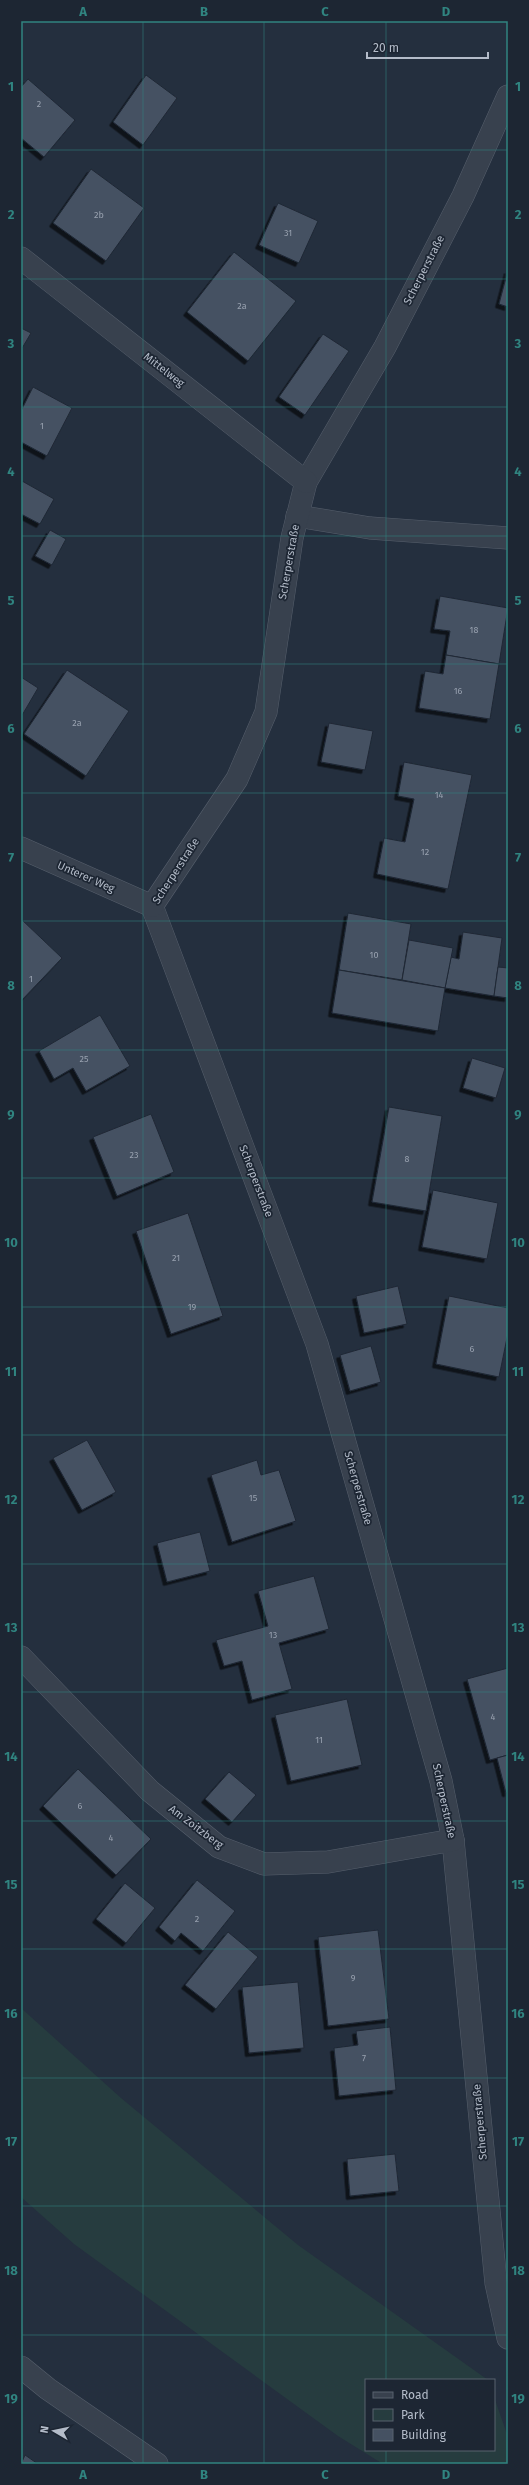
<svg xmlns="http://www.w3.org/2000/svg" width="529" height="2485" font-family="'Fira Sans',sans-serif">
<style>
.green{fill:#263c3f}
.building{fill:#455162;stroke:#1f2835;filter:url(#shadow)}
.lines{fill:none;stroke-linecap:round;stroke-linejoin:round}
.lane-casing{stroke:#565f6c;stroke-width:23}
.street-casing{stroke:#565f6c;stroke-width:23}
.lane{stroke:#38414e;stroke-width:22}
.street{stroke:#38414e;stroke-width:22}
.grid{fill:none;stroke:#308480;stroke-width:1;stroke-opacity:0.55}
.labels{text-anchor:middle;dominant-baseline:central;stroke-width:3.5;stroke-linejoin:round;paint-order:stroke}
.number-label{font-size:9px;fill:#98a1af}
.street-label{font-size:11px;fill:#b4bcc9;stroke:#1d2633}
.neatline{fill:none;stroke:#308480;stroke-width:1.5}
.grid-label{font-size:13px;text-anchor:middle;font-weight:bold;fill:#308480}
</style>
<defs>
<filter id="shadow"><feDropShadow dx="-3.5" dy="3.5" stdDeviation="0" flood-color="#0009"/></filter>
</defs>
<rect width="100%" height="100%" fill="#242f3e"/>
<polygon class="green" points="21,2008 121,2098 298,2245 488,2380 366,2380 366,2450 494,2450 494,2397 508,2437 508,2464 383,2464 338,2436 74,2244 21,2197"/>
<g class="building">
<polygon points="146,75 177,98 143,145 113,122"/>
<polygon points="28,79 75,120 44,157 21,138 21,87"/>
<polygon points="91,169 144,208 106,261 53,223"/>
<polygon points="278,203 318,221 299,263 259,245"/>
<polygon points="234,252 296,301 248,361 187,312"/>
<polygon points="508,270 508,307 499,304"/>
<polygon points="21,328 31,333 21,350"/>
<polygon points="323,334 349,351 305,415 279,397"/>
<polygon points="33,387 72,408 47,456 21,442 21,411"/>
<polygon points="22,481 54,499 40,524 21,514"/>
<polygon points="50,530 66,539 52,565 35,556"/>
<polygon points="440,596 508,608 499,664 446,655 450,631 434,629"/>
<polygon points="446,655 499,664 490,719 419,708 425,671 443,674"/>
<polygon points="67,670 129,711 86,776 24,734"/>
<polygon points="21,677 38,688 21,717"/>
<polygon points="329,723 373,731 365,770 321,762"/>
<polygon points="404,762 472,775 448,889 377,874 384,838 405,842 414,799 398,796"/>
<polygon points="348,913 411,924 402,980 339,970"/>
<polygon points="21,919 62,958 21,1001"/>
<polygon points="463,932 502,938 494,996 445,988 451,957 459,959"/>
<polygon points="409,940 453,948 445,988 402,980"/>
<polygon points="498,967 508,968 508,998 494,996"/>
<polygon points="339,970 445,988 438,1031 332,1013"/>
<polygon points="100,1015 130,1066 86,1091 73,1068 54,1079 39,1051"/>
<polygon points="472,1058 505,1068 496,1098 463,1088"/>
<polygon points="389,1107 442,1116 426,1211 372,1202"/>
<polygon points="151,1114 174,1172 117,1196 93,1137"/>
<polygon points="433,1190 498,1203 487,1259 422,1247"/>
<polygon points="188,1213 223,1316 171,1334 136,1231"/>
<polygon points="398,1286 407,1324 364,1333 356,1296"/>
<polygon points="449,1296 508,1308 508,1333 499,1377 436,1364"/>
<polygon points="371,1346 381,1382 350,1391 340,1355"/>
<polygon points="87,1440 116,1492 82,1510 53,1458"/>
<polygon points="257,1460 261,1475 279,1470 296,1521 232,1542 211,1475"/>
<polygon points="200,1532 210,1571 167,1582 157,1543"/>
<polygon points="314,1576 329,1629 279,1643 292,1689 252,1700 242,1661 224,1666 216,1640 268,1626 258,1591"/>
<polygon points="508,1668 508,1755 490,1760 467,1679"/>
<polygon points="347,1699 362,1765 291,1781 275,1715"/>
<polygon points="508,1755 508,1793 506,1793 497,1758"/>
<polygon points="78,1769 151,1839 116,1875 43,1806"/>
<polygon points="229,1772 256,1795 232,1822 205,1799"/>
<polygon points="197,1880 235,1911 203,1951 181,1933 175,1941 159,1927"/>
<polygon points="125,1883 155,1908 126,1943 96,1919"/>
<polygon points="378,1930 389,2019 328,2026 318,1937"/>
<polygon points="228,1932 258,1957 216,2009 185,1985"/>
<polygon points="298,1982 304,2048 249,2053 242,1987"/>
<polygon points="390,2027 396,2090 339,2096 334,2048 358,2045 356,2031"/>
<polygon points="395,2154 399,2191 350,2196 347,2159"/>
<polygon points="25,2455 38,2464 21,2464"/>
</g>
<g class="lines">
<g class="lane-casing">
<polyline id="lane" points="297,516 370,528 508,538"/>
</g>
<g class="street-casing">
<g id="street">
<polyline points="508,96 463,196 385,347 306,482 292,538 266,712 237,779 152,906 317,1344 441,1781 453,1840 496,2283 508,2338"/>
<polyline points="21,258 306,482"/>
<polyline points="21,848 152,906"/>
<polyline points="21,1657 150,1791 219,1847 264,1864 328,1862 453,1840"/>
<polyline points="21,2367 48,2389 157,2464"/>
</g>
</g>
<use href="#lane" class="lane"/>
<use href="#street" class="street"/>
</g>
<path class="grid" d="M 143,21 L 143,2464M 264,21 L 264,2464M 386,21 L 386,2380M 21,150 L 508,150M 21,279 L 508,279M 21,407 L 508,407M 21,536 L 508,536M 21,664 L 508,664M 21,793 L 508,793M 21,921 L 508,921M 21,1050 L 508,1050M 21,1178 L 508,1178M 21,1307 L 508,1307M 21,1435 L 508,1435M 21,1564 L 508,1564M 21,1692 L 508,1692M 21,1821 L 508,1821M 21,1949 L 508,1949M 21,2078 L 508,2078M 21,2206 L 508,2206M 21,2335 L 508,2335M 386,2450 L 386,2464"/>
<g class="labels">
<g class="number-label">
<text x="39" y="104">2</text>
<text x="99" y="215">2b</text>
<text x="288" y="233">31</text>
<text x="242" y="306">2a</text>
<text x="42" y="426">1</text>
<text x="474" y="630">18</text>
<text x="458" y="691">16</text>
<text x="77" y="723">2a</text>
<text x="439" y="795">14</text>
<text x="425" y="852">12</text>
<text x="374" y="955">10</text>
<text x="31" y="979">1</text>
<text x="84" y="1059">25</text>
<text x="134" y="1155">23</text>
<text x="407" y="1159">8</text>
<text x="176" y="1258">21</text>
<text x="192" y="1307">19</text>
<text x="472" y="1349">6</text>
<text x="253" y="1498">15</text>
<text x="273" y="1635">13</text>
<text x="493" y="1717">4</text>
<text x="319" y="1740">11</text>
<text x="80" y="1806">6</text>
<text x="111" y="1838">4</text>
<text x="197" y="1919">2</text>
<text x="353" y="1978">9</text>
<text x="364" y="2058">7</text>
</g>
<g class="street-label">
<text transform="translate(424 270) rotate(-63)">Scherperstraße</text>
<text transform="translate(164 370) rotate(38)">Mittelweg</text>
<text transform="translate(289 562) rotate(-80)">Scherperstraße</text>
<text transform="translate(176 871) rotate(-57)">Scherperstraße</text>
<text transform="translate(86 877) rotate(24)">Unterer Weg</text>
<text transform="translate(256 1181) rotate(69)">Scherperstraße</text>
<text transform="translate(358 1488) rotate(74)">Scherperstraße</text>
<text transform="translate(444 1801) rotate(78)">Scherperstraße</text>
<text transform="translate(196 1827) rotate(37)">Am Zoitzberg</text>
<text transform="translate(480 2122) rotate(-95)">Scherperstraße</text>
</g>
</g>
<rect width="529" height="2485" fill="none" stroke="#1d2633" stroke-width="44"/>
<rect x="365" y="2379" width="130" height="72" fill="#1d2633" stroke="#59626f"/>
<rect x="373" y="2392" width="20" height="6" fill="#38414e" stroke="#59626f"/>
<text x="401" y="2399" font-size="12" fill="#b4bcc9">Road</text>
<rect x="373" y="2409" width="20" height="12" fill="#263c3f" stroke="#59626f"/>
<text x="401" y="2419" font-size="12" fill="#b4bcc9">Park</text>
<rect x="373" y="2429" width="20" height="12" fill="#455162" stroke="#59626f"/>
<text x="401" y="2439" font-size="12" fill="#b4bcc9">Building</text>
<g transform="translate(54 2431) rotate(279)" stroke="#1d2633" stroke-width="3" paint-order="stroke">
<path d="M0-3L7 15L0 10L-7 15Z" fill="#b4bcc9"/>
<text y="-6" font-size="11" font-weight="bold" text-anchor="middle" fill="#b4bcc9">N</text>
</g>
<path d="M367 52v6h121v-6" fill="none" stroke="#b4bcc9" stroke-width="2"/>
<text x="373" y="52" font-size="12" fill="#b4bcc9" stroke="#1d2633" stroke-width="3" paint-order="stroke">20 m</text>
<rect x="22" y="22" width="485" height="2441" class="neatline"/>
<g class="grid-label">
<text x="83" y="16">A</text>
<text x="204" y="16">B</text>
<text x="325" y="16">C</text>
<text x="446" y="16">D</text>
<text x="11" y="91">1</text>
<text x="518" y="91">1</text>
<text x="11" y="219">2</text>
<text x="518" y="219">2</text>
<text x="11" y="348">3</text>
<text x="518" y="348">3</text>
<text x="11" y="476">4</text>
<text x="518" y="476">4</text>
<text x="11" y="605">5</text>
<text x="518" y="605">5</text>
<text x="11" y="733">6</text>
<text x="518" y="733">6</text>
<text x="11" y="862">7</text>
<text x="518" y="862">7</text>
<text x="11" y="990">8</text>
<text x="518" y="990">8</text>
<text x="11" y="1119">9</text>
<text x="518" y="1119">9</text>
<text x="11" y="1247">10</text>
<text x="518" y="1247">10</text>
<text x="11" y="1376">11</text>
<text x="518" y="1376">11</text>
<text x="11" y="1504">12</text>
<text x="518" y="1504">12</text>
<text x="11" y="1632">13</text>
<text x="518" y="1632">13</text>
<text x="11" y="1761">14</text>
<text x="518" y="1761">14</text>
<text x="11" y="1889">15</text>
<text x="518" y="1889">15</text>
<text x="11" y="2018">16</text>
<text x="518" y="2018">16</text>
<text x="11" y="2146">17</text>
<text x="518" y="2146">17</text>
<text x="11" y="2275">18</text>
<text x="518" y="2275">18</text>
<text x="11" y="2403">19</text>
<text x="518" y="2403">19</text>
<text x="83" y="2479">A</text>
<text x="204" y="2479">B</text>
<text x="325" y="2479">C</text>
<text x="446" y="2479">D</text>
</g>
</svg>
